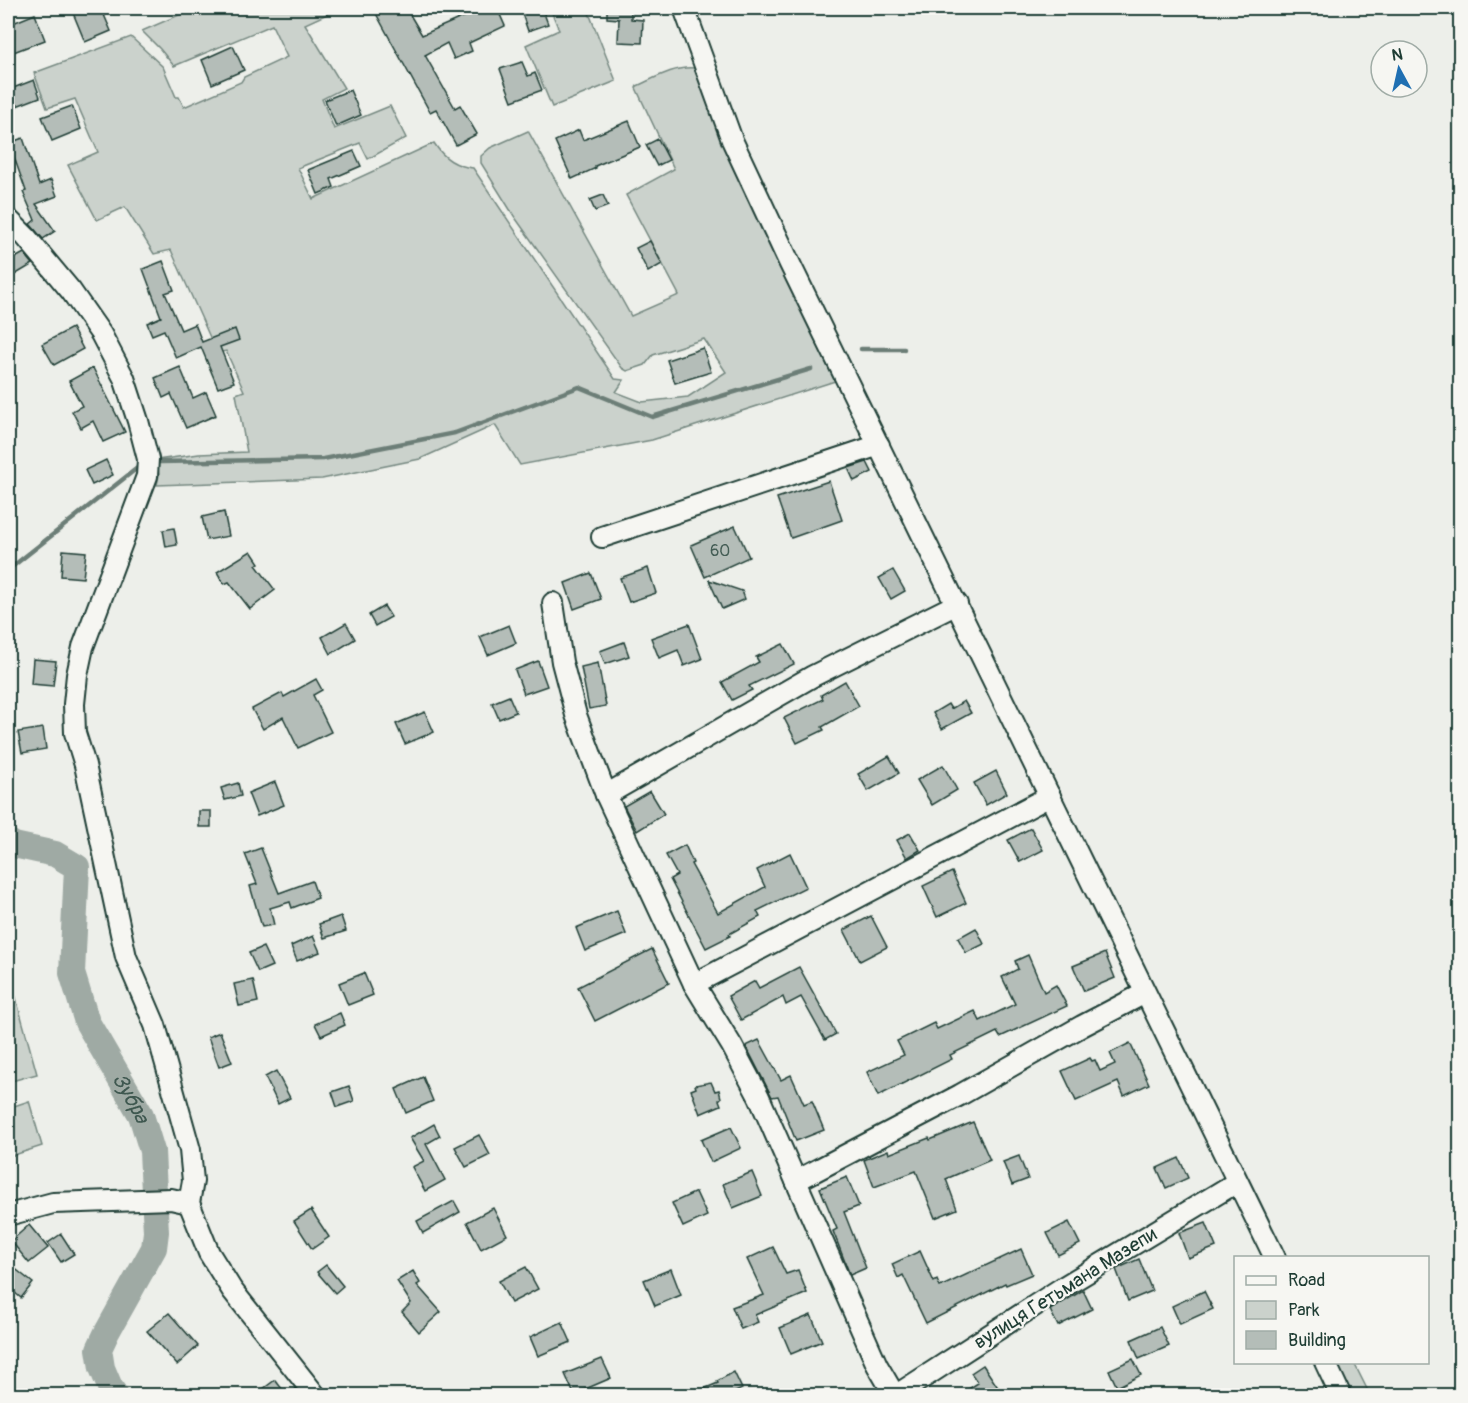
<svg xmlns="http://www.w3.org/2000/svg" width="1468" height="1403" font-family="Pangolin,sans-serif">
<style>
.green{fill:#cbd2cc;stroke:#758880;stroke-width:1.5}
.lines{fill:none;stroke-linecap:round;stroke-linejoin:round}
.stream{stroke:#6c7e77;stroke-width:4.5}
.river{stroke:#9faaa4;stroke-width:26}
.building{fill:#b4bdb8;stroke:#1f3d34;stroke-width:1.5}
.minor-casing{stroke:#1f3d34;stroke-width:24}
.minor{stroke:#f6f6f2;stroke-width:20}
.labels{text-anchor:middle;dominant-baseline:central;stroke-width:4.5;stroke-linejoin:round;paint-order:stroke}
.number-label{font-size:16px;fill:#445d55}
.street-label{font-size:20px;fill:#1f3d34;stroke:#f6f6f2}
.water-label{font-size:21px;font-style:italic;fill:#3f5850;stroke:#f6f6f2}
</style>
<rect width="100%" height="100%" fill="#edefea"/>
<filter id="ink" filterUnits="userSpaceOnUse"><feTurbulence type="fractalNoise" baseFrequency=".0167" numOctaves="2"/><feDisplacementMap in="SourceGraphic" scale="12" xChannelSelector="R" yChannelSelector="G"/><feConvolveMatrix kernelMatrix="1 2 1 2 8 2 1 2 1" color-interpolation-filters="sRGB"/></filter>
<g filter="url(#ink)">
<g class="green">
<path d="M 195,8 L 340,8 L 305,24 L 344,88 L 322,99 L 334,129 L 390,106 L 406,138 L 368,159 L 360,143 L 298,168 L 313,199 L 434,143 C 444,159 456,166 473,168 L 615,379 L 624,380 L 616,392 L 642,402 L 688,397 L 726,372 L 704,339 L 653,355 L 645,365 L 627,371 L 622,368 L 514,216 L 481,163 L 481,156 L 490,148 L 528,131 L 631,316 L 679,295 L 626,195 L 674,169 L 636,88 L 637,86 C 653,79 675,66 694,68 L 748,196 L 835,381 L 652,440 L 520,465 L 495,425 L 420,459 L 322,479 L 157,485 L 159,475 L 157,460 L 199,454 L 247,452 L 236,394 L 244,391 L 226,351 L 217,353 L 171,250 L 154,254 L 125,207 L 97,220 L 68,165 L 98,152 L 75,99 L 47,108 L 34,73 L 131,37 L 163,67 L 176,97 L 179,97 L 184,107 L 241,82 L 244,77 L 287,57 L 272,25 L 174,66 L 160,49 L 142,31 Z"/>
<polygon points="550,8 587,8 616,81 552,107 526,45 559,30"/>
<polygon points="8,969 37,1074 8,1082"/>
<polygon points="29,1101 42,1146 8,1157 8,1108"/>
<polygon points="1336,1363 1354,1363 1370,1395 1352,1395"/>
</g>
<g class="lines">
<g class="stream">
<polyline points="861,349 904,349"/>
<polyline points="160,462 323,459 455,433 579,387 652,417 811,369"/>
<polyline points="8,570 141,465"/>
</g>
<path class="river" id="s1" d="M 8,841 L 14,845 L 55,854 L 77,867 L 72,973 L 87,1022 L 141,1115 L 152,1151 L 156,1232 L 154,1248 L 107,1332 L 99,1349 L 102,1368 L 110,1387 L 116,1396"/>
</g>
<g class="building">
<polygon points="71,8 101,8 111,31 85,42"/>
<polygon points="373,8 406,8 422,35 484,8 497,8 505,26 469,43 472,51 454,59 447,43 425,55 455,108 460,105 477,134 456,145 436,109 430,112"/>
<polygon points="520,8 542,8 548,24 528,31"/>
<polygon points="607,8 631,8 631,19 643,20 642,43 618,42 619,19 607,18"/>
<polygon points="35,14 45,40 11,53 8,43 8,25"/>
<polygon points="233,46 244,70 212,84 202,60"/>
<polygon points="522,62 528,76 535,73 542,90 512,101 500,69"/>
<polygon points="34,80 40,97 14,107 8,90"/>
<polygon points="350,90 361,115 336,126 325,100"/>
<polygon points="72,106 81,129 52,141 42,117"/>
<polygon points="629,121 640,147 595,166 596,168 572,179 555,141 579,130 583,140"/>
<polygon points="23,138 39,185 51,180 57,196 36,204 55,231 43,239 30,224 35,220 23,192 26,191 9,143"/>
<polygon points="658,139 669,160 657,166 646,145"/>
<polygon points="354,151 361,166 331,179 334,187 318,194 308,170"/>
<polygon points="603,195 608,206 595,211 590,200"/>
<polygon points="650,241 662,264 648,272 636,248"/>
<polygon points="24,253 33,264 8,279 8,262"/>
<polygon points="163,261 174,290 165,293 181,330 195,324 202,342 235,329 239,340 220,347 234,382 218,388 201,347 176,358 164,330 152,335 147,323 161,317 143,269"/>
<polygon points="72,328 83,349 54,365 42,344"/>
<polygon points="703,348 711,372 675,383 667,360"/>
<polygon points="180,367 193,398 206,392 216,415 186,428 171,394 163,398 155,378"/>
<polygon points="93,368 125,432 103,442 93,421 81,428 72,411 82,406 69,381"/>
<polygon points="106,460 113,475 92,485 85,470"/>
<polygon points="867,462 872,472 854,481 848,468"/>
<polygon points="829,481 842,520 791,538 777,498"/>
<polygon points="224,512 229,536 207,540 202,517"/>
<polygon points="735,526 749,557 705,577 691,545"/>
<polygon points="174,528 177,545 166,547 163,530"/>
<polygon points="63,550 86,552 83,578 61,576"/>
<polygon points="251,551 259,563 256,565 275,590 250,609 229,582 224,584 217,572"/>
<polygon points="648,568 656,593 629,602 620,578"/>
<polygon points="893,570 905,591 891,599 879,578"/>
<polygon points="591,573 601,599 574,609 565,583"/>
<polygon points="709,580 742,591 745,599 722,609"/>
<polygon points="384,606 391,617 375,626 369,615"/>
<polygon points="346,623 355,639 331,654 322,637"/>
<polygon points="689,624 702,659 684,666 678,650 659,658 651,638"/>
<polygon points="509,625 516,643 488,655 480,637"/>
<polygon points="624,642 629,656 605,664 600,651"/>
<polygon points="783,644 794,664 749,686 752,690 732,700 722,682 759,662 756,657"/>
<polygon points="33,659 56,661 53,686 31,684"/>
<polygon points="538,661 547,686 524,694 515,670"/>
<polygon points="598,663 606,706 589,709 581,667"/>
<polygon points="316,679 322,690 313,695 331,732 298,748 283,717 263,729 252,709 282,693 284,697"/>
<polygon points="845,681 859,706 822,727 824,730 797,743 784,718 823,699 821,695"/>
<polygon points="509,696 516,712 499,719 492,703"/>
<polygon points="964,701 971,713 942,729 933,713 948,704 951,709"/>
<polygon points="425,712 434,732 405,744 396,724"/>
<polygon points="43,728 46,749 22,753 18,732"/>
<polygon points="889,756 899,773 868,791 858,774"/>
<polygon points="943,765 957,790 932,805 917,780"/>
<polygon points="996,771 1007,793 986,805 974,783"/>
<polygon points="275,782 284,805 257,816 248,793"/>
<polygon points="238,783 241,796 225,800 221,788"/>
<polygon points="650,791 664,814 637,831 624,806"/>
<rect x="199" y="811" width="12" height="16"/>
<polygon points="1031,828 1043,850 1020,862 1008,840"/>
<polygon points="910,833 920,850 907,858 897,840"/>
<polygon points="685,845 693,863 691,864 718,913 765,887 757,870 790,853 806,887 757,911 760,917 729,934 730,936 706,948 670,879 677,875 666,855"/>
<polygon points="261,848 279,893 312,881 318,898 292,908 290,902 270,908 274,925 262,927 250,886 257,884 245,854"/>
<polygon points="952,872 966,903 937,917 923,886"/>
<polygon points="617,911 626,934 585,951 576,928"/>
<polygon points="341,916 346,931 324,938 319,924"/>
<polygon points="871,916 887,947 860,961 844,930"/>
<polygon points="976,928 984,944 966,953 958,938"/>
<polygon points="313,936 320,952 297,961 291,946"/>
<polygon points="263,947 272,966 258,972 249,953"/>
<polygon points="652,949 669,983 595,1021 578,987"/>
<polygon points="1105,953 1115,978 1084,991 1073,966"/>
<polygon points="1028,955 1044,992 1056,985 1067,1006 1000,1037 997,1032 950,1055 952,1059 878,1096 867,1072 904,1055 897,1041 934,1023 937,1029 975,1011 980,1021 1015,1004 1002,977 1018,969 1015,961"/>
<polygon points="799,967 836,1034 825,1040 801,997 786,1005 783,997 741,1020 728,996 755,981 759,988"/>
<polygon points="364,973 373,995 348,1005 339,983"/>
<polygon points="253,980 258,1002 239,1006 234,984"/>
<polygon points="340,1013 345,1025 321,1036 315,1024"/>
<polygon points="220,1032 232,1062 219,1067 208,1037"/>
<polygon points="759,1040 781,1080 791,1075 804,1104 812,1101 824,1130 796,1141 778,1096 772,1097 746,1046"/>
<polygon points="1130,1043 1149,1084 1124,1096 1118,1082 1076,1101 1062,1071 1090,1058 1092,1061 1095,1060 1100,1071 1115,1064 1110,1053"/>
<polygon points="276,1071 290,1098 278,1104 265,1077"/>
<polygon points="423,1077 433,1101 406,1113 396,1089"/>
<polygon points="711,1082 715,1091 719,1090 721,1098 719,1100 721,1105 700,1114 691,1090 696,1088 695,1085"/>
<polygon points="349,1086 354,1101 337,1107 332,1092"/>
<polygon points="973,1122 990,1160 946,1179 957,1209 935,1218 916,1171 874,1187 864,1160 888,1150 889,1154 929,1138 930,1140"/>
<polygon points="434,1124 440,1136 426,1144 445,1180 425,1191 412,1167 424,1161 410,1138"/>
<polygon points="731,1127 741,1148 711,1162 701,1140"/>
<polygon points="479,1135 490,1155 466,1167 455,1147"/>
<polygon points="1019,1156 1028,1179 1012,1185 1003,1162"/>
<polygon points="1179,1158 1188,1178 1166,1188 1157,1168"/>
<polygon points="752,1172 762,1196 733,1208 723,1184"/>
<polygon points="847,1177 859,1206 844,1212 866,1268 850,1275 833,1231 837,1229 820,1188"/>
<polygon points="696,1192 707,1216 683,1227 672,1203"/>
<polygon points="454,1201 460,1212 423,1233 417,1221"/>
<polygon points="493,1208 507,1235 481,1249 467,1222"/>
<polygon points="311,1210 329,1237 312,1249 294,1221"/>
<polygon points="1069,1222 1080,1244 1058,1255 1047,1233"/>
<polygon points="1206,1223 1216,1247 1188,1258 1179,1233"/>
<polygon points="29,1225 48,1248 29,1263 11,1241"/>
<polygon points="61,1234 74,1254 61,1262 48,1243"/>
<polygon points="773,1247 786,1274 798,1270 807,1293 755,1315 758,1322 741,1329 732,1307 764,1295 747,1259"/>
<polygon points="1021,1249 1032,1274 1006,1285 1005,1283 926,1323 903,1275 898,1278 892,1264 920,1251 934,1282 937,1280 940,1287"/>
<polygon points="1139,1259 1152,1291 1128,1301 1116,1269"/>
<polygon points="8,1263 33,1283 21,1298 8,1287"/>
<polygon points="326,1265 343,1286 335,1293 317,1272"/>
<polygon points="526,1267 538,1289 511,1303 499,1281"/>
<polygon points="671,1269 681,1295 655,1306 644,1280"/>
<polygon points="413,1271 420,1283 417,1285 441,1312 419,1332 402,1312 411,1303 397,1281"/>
<polygon points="1083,1290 1092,1309 1058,1326 1050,1310"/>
<polygon points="1204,1291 1213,1309 1180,1324 1172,1306"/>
<polygon points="169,1313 198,1346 177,1365 147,1331"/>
<polygon points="811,1315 822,1341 791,1354 780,1328"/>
<polygon points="562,1322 571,1342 538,1356 530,1337"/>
<polygon points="1160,1327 1169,1346 1139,1359 1131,1340"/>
<polygon points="602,1359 611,1378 574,1394 565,1374"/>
<polygon points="1133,1359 1141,1375 1117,1387 1109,1370"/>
<polygon points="983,1365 1003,1395 959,1395 978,1383 971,1373"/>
<polygon points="734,1372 742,1389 729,1395 689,1395 718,1383 717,1381"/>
<polygon points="275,1380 287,1395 255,1395"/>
</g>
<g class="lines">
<g class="minor-casing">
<g id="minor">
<polyline points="684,8 732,140 790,264 1275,1258"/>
<polyline points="8,219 26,237 71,291 101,334 124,378 138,421 148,459 147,476 83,647 77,675 74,704 75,733 85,765 126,957 155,1025 190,1150 193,1181 189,1203 209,1253 232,1290 316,1396"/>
<polyline points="602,537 879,445"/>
<polyline points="553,603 562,662 576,715 606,795 694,984 732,1046 759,1097 877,1365 895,1396"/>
<polyline points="606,795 813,676 957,604"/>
<polyline points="694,984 1050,796"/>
<polyline points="796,1181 960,1095 1082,1026 1145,993"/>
<polyline points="8,1215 53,1203 171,1199 189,1203"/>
<polyline points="1325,1362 1341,1396"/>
<polyline points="895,1396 1065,1286 1237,1182"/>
</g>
</g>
<use href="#minor" class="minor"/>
</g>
</g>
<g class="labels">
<g class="number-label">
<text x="720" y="551">60</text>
</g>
<g class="street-label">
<text transform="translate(1065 1288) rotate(-32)">вулиця Гетьмана Мазепи</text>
</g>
<g class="water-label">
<text stroke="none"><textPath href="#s1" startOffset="320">Зубра</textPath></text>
</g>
</g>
<rect width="1468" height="1403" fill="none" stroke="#f6f6f2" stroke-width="30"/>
<rect x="15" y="15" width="1438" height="1373" fill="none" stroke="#1f3d34" stroke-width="2" filter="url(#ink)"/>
<rect x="1234" y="1256" width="195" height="108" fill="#f6f6f2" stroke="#a0aca6" stroke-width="1.5"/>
<rect x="1246" y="1276" width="30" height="9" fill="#f6f6f2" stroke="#a0aca6" stroke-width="1.5"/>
<text x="1288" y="1286" font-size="18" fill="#1f3d34">Road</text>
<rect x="1246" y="1301" width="30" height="18" fill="#cbd2cc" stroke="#a0aca6" stroke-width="1.5"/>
<text x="1288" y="1316" font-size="18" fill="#1f3d34">Park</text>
<rect x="1246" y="1331" width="30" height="18" fill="#b4bdb8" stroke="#a0aca6" stroke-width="1.5"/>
<text x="1288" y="1346" font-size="18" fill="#1f3d34">Building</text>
<g transform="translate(1399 69) rotate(352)"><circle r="28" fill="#f6f6f2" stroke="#a0aca6" stroke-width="1.5"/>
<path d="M0-4.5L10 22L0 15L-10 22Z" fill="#1f6fb2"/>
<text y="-9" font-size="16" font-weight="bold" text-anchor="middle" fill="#1f3d34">N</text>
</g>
</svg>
